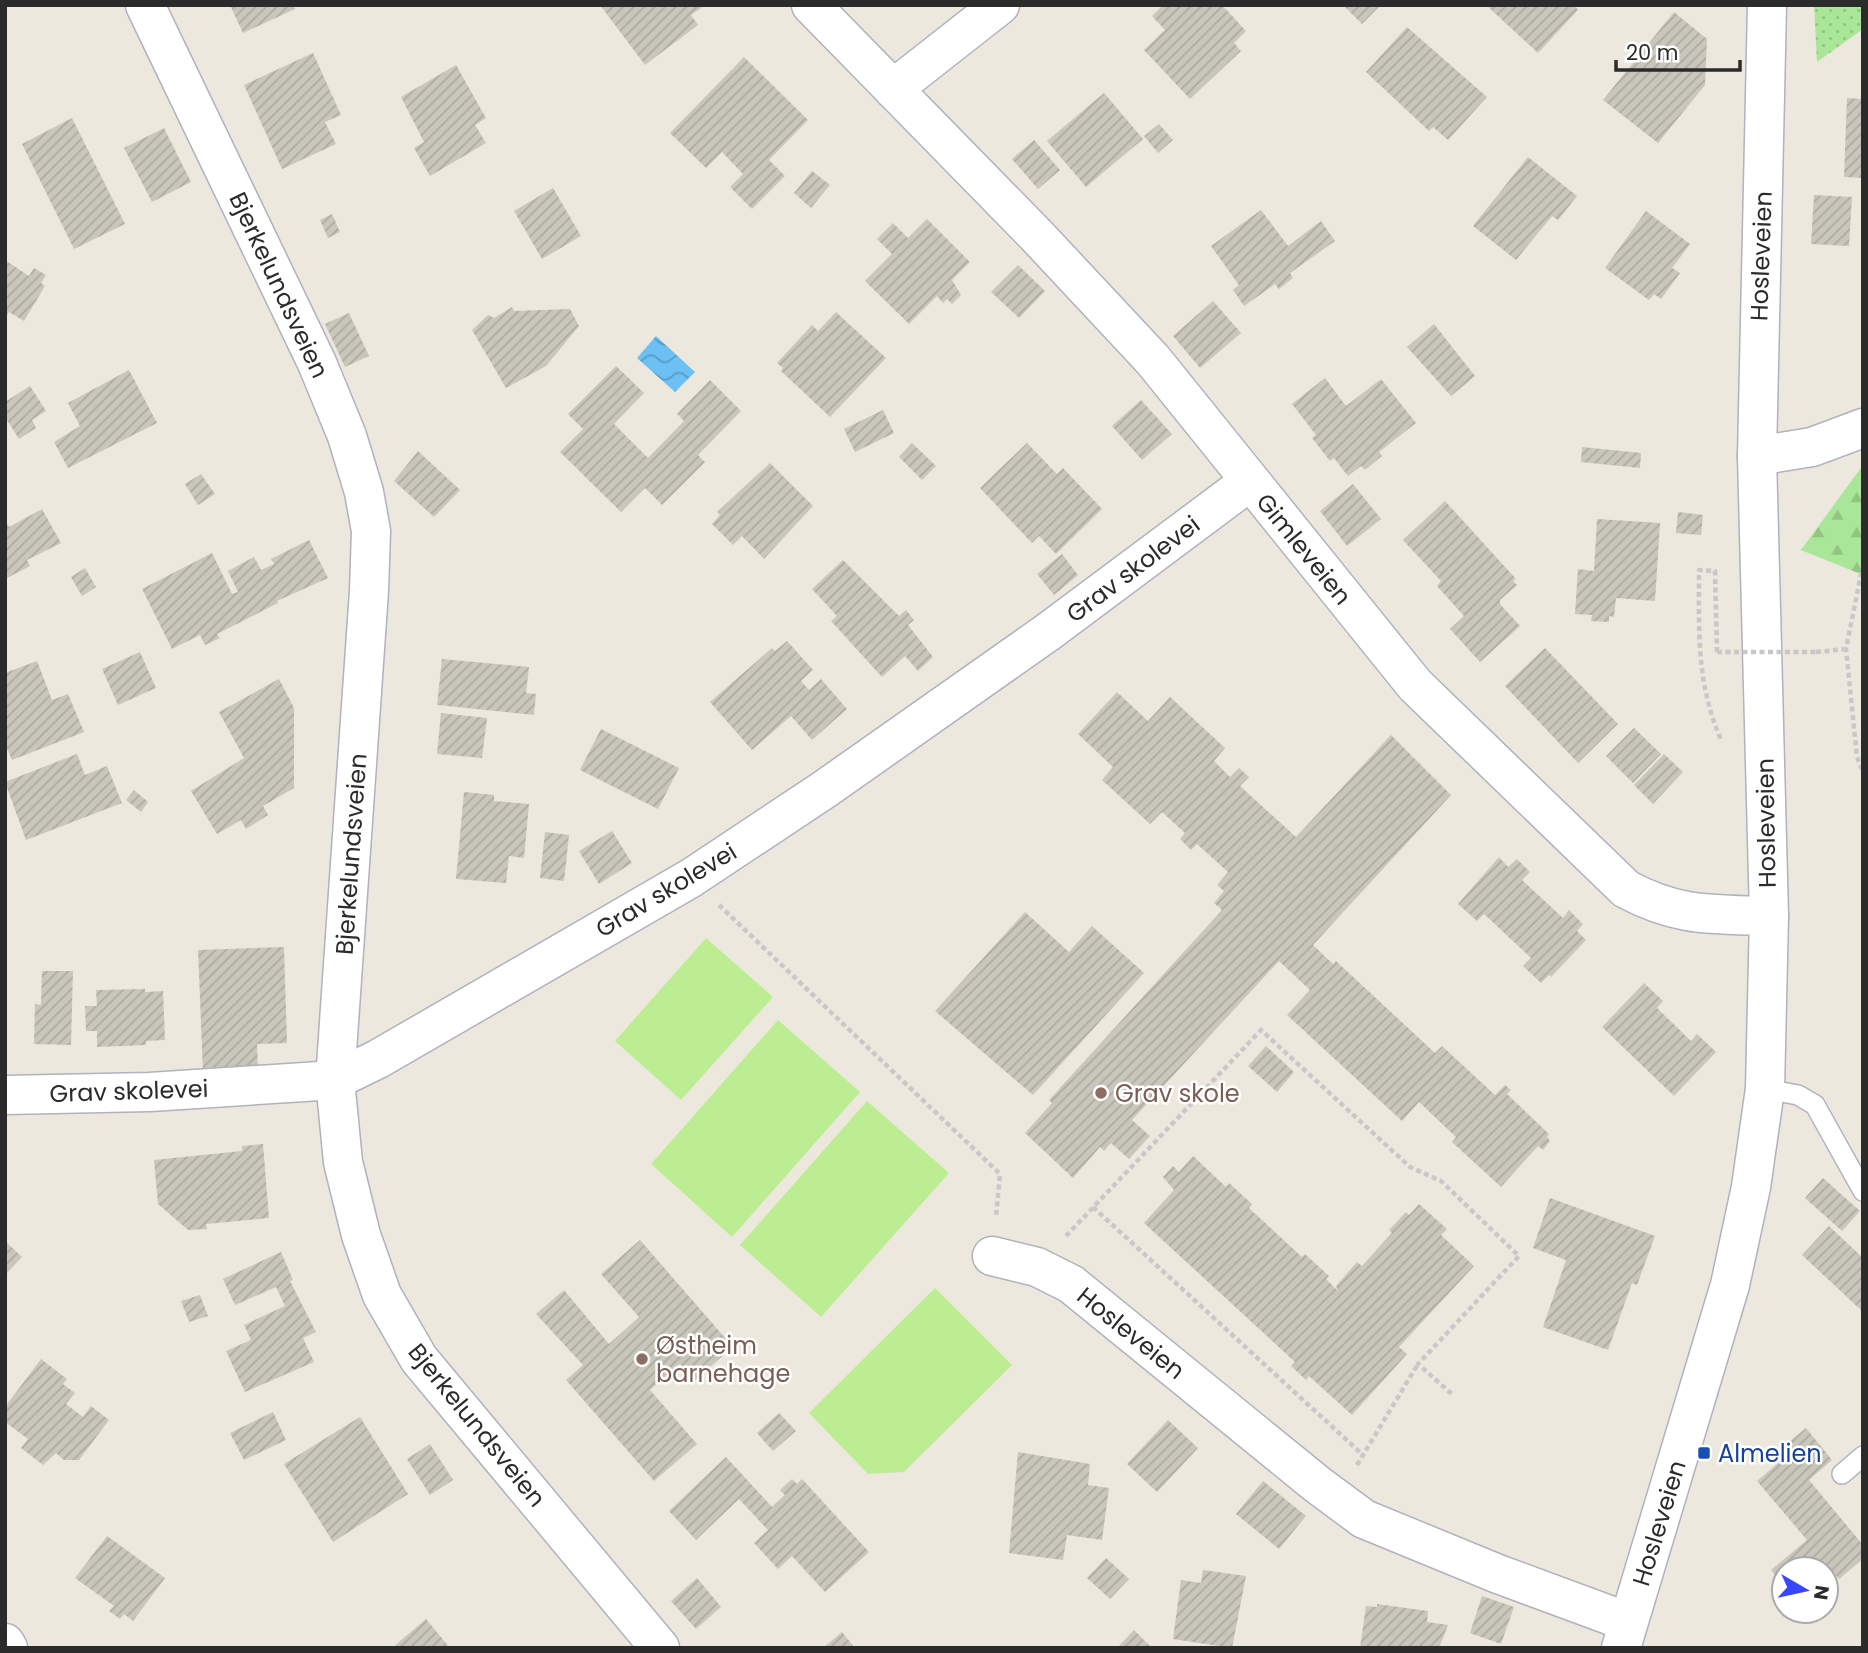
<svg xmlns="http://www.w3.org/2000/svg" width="1868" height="1653" font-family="Poppins,sans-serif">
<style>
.grass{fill:url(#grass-dots)}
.forest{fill:url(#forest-firs)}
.pitch{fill:#bded93}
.water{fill:url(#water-waves)}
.building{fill:url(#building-hatch)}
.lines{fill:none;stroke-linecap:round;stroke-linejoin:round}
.lane-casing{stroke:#b1b1bf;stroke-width:22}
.street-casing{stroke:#b1b1bf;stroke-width:41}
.secondary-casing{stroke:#b1b1bf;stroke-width:41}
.path{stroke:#c8c8c8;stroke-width:4.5;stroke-dasharray:5 3.5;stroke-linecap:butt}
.lane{stroke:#fff;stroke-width:19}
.street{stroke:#fff;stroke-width:38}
.secondary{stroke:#fff;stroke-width:38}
.path-bridge{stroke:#c8c8c8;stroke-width:4.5;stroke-dasharray:5 3.5;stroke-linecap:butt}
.education-dot{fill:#8d6e63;stroke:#fff;stroke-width:2.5}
.transit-dot{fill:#1a4fb4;stroke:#fff;stroke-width:2.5}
.labels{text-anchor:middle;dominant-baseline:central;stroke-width:5;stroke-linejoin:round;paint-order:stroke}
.street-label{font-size:24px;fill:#2b2b2b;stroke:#fff}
.education-label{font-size:24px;fill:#785e54;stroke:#fff;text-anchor:start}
.transit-label{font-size:24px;fill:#164399;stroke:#fff;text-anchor:start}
</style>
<defs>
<pattern id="grass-dots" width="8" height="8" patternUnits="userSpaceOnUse" patternTransform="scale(1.75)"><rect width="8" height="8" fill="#aae697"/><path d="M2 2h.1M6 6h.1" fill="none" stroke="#92c582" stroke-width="1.8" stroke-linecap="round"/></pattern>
<pattern id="forest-firs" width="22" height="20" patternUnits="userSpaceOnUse" patternTransform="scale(1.75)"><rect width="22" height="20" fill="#aae697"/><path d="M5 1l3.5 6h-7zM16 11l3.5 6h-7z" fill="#92c582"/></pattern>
<pattern id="water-waves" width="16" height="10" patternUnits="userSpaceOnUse" patternTransform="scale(1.75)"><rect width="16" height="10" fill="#6cc0f3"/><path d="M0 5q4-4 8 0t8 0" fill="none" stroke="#599cc5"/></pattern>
<pattern id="building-hatch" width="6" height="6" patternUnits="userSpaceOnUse" patternTransform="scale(1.75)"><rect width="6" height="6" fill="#c9c6bb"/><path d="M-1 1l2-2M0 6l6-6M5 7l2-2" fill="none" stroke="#adaaa1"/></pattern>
</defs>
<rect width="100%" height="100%" fill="#ede8dd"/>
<polygon class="grass" points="1814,5 1863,5 1863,29 1817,62"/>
<polygon class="forest" points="1863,465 1863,575 1801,550"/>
<g class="pitch">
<polygon points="706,938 773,997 681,1100 615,1041"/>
<polygon points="778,1020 860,1092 732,1237 651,1164"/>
<polygon points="867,1101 949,1173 821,1317 740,1245"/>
<polygon points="935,1288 1012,1365 904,1472 868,1474 809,1413"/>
</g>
<polygon class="water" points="656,336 695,372 675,392 637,358"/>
<g class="building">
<polygon points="230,5 293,5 295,9 243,33"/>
<polygon points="600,5 705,5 691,15 698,25 645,65"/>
<polygon points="1163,5 1222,5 1246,31 1234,43 1241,51 1190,99 1144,50 1165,30 1152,16"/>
<polygon points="1343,5 1381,5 1362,24"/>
<polygon points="1486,5 1574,5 1578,10 1538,53"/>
<polygon points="1674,12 1707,39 1705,85 1658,143 1603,100"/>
<polygon points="1407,27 1487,97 1448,140 1433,127 1429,131 1366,72"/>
<polygon points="313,53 341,115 325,122 336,144 282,169 244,85"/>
<polygon points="744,57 808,120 769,160 785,176 752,209 730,187 743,174 722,152 706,168 670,133"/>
<polygon points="456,65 486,118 475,125 486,143 430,176 414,148 424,142 401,97"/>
<polygon points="1104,93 1143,139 1086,187 1047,141"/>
<polygon points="1847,98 1863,99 1863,178 1844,177"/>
<polygon points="72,118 125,224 74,249 22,144"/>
<polygon points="1159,124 1173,140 1158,153 1144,136"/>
<polygon points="164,128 191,182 152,202 124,148"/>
<polygon points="1034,140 1060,170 1038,189 1012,159"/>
<polygon points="1528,157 1577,196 1558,220 1552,216 1516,260 1473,226"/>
<polygon points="812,171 830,185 811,208 794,193"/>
<polygon points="553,188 581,236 542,259 514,211"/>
<polygon points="1814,195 1852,197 1849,246 1811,244"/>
<polygon points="1261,210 1288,246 1321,221 1335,241 1290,273 1293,278 1279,289 1275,284 1244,306 1233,290 1239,285 1211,246"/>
<polygon points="1646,211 1690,244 1672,268 1680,273 1661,299 1654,294 1649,300 1605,268"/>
<polygon points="332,214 340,232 328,238 320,220"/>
<polygon points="927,219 970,262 952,280 961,295 952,304 947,299 943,303 937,296 909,324 865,281 892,254 877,239 893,223 908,238"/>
<polygon points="5,260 29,276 34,268 46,275 41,283 45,286 24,321 9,312 5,319"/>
<polygon points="1018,265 1045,291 1019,318 991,292"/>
<polygon points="1213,301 1241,333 1200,368 1173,336"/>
<polygon points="512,307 514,311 570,309 579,326 546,366 506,388 472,330 488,315 494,318"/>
<polygon points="836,312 886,358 830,417 781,371 783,368 777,363 812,325 818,331"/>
<polygon points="349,313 369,356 345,367 325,324"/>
<polygon points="1434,324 1475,376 1451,396 1407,347"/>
<polygon points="616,366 644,393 614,424 648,458 684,421 677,414 710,380 741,411 698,455 705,462 662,505 645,488 621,512 560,452 583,429 568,414"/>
<polygon points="129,370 157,423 68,468 54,442 80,426 68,403"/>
<polygon points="1325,378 1346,406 1381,379 1416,423 1379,452 1382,456 1365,470 1361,466 1348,476 1334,458 1330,461 1312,438 1316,435 1292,404"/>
<polygon points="30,386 46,411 32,420 36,428 19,439 5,417 5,402"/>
<polygon points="1141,400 1172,434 1142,460 1112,426"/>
<polygon points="883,410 894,433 855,452 844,429"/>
<polygon points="912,443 936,466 922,480 899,457"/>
<polygon points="1027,443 1057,474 1063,468 1102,509 1056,554 1039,536 1032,543 980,488"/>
<polygon points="1582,447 1641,453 1640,468 1581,462"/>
<polygon points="418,451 460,490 434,517 394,481"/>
<polygon points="770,463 813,506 764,559 742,536 733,545 712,524 720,515 717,512"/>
<polygon points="201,474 215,494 198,505 185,484"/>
<polygon points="1353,484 1381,519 1347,546 1320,511"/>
<polygon points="1445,501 1516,579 1513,581 1517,585 1500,600 1500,604 1520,626 1480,662 1450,629 1464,616 1437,586 1441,581 1403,540"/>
<polygon points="42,509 61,543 27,560 30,566 5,579 5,520 9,527"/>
<polygon points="1678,512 1703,515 1701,535 1676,533"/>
<polygon points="1597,519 1660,523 1655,601 1616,598 1614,617 1609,616 1609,622 1591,621 1592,615 1575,614 1578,569 1594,571"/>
<polygon points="309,540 328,578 277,601 278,603 217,634 220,638 205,645 200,635 172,649 142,589 212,553 232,594 238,592 228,571 254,557 261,570 274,564 271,559"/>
<polygon points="1062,554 1078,575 1054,595 1037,574"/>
<polygon points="843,560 899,616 906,610 914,620 908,625 933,657 918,671 905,656 882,677 831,621 837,616 812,589"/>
<polygon points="85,568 96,587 82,596 71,577"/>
<polygon points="787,641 813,670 801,681 809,690 821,679 847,709 812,740 791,716 752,750 710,702 772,648 775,651"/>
<polygon points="1545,648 1618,724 1578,763 1505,686"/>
<polygon points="140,652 156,688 118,705 102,669"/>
<polygon points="442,659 529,667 526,693 536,694 534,715 437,705"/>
<polygon points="37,661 52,700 68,694 84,732 12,760 5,744 5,673"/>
<polygon points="279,679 294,708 294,788 263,806 268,815 246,829 241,820 217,834 191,791 244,758 219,712"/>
<polygon points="1117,692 1148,721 1170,697 1225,748 1214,761 1230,777 1239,768 1249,777 1240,786 1296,837 1391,735 1451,795 1313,945 1333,964 1336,961 1435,1053 1442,1046 1495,1095 1505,1085 1511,1090 1507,1094 1549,1134 1547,1137 1550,1141 1543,1150 1538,1146 1501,1187 1452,1142 1456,1137 1419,1102 1402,1121 1287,1015 1310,990 1279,961 1132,1120 1150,1136 1129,1159 1111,1143 1104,1151 1100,1147 1073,1178 1025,1133 1052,1103 1049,1100 1222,910 1214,903 1224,891 1217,885 1228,872 1197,844 1191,850 1180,839 1185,833 1162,812 1150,824 1102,780 1113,767 1078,734"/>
<polygon points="441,713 487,718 482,758 437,754"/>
<polygon points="1634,728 1661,754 1633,783 1606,756"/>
<polygon points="601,729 679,768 658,809 580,770"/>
<polygon points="77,754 85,775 107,766 122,803 26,840 5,782"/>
<polygon points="1664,754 1683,772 1653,804 1634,785"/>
<polygon points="134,790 148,802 141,812 126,800"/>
<polygon points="464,792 494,795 494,801 529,804 524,858 509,856 506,883 456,879"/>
<polygon points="612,831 632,863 599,884 579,851"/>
<polygon points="545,832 569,835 564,881 540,878"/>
<polygon points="1499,857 1508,867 1517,859 1530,872 1522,880 1563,918 1569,910 1583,924 1577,931 1586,940 1551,977 1549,975 1541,983 1523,966 1531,958 1484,914 1477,921 1458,904"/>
<polygon points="1025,912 1069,952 1092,926 1144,973 1033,1095 935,1011"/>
<polygon points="284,947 287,1043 257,1044 258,1070 203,1072 198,950"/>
<polygon points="42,971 73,971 71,1045 34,1044 35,1004 41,1005"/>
<polygon points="1644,983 1663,1001 1657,1008 1691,1041 1697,1034 1716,1052 1674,1096 1602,1027"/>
<polygon points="145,989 145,992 163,991 165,1040 146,1041 146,1045 97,1047 97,1031 86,1031 85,1006 97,1006 96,990"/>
<polygon points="1266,1046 1294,1072 1277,1092 1248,1066"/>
<polygon points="263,1144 269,1218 206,1224 207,1229 188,1230 158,1204 154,1160 242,1151 242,1146"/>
<polygon points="1193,1156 1226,1187 1229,1183 1252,1204 1249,1208 1302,1257 1305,1254 1329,1276 1326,1279 1338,1291 1336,1286 1357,1262 1362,1266 1392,1233 1389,1230 1406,1212 1409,1215 1419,1204 1447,1229 1441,1235 1474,1266 1399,1347 1407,1354 1352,1415 1309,1376 1306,1380 1291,1366 1295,1362 1144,1223 1174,1190 1163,1177 1173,1166 1179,1172"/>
<polygon points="1823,1178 1860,1211 1842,1231 1805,1198"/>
<polygon points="1550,1198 1655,1236 1637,1285 1632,1283 1608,1350 1543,1327 1566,1260 1533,1248"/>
<polygon points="1829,1226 1863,1258 1863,1312 1802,1255"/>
<polygon points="640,1240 733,1347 694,1381 680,1364 650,1390 697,1444 654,1481 566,1380 583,1365 536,1314 564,1290 609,1344 639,1317 601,1274"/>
<polygon points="5,1241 22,1257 5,1275"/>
<polygon points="281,1252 293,1280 290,1281 316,1332 303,1338 314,1362 245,1392 226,1351 251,1340 244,1325 285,1306 276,1287 235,1305 223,1279"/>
<polygon points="200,1295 208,1316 189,1322 181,1301"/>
<polygon points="41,1359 67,1379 63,1384 75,1393 66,1404 83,1417 91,1406 109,1420 79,1460 64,1460 56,1453 43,1465 21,1448 28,1439 5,1422 5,1407"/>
<polygon points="273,1412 286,1440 244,1460 230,1433"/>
<polygon points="779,1413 796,1431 773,1451 757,1433"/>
<polygon points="360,1417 408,1494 333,1542 284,1464"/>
<polygon points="1168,1420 1198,1448 1157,1492 1127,1464"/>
<polygon points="1806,1428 1832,1460 1809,1480 1863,1545 1863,1559 1839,1579 1829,1567 1784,1569 1784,1586 1771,1570 1807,1540 1757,1481 1784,1458 1778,1451"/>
<polygon points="430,1444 453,1480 430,1495 407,1459"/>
<polygon points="1018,1452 1090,1464 1088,1485 1109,1488 1102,1540 1067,1535 1063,1560 1009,1553"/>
<polygon points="726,1457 772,1507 785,1495 780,1490 792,1479 797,1484 802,1479 869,1552 825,1592 792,1556 778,1569 754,1543 768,1530 739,1499 696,1540 669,1511"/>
<polygon points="1263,1481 1306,1516 1279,1549 1236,1514"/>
<polygon points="107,1536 165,1578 133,1621 124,1614 120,1619 109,1611 114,1606 75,1578"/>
<polygon points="1106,1558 1129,1579 1110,1599 1087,1578"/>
<polygon points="1203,1570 1246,1576 1232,1648 1173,1639 1181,1580 1201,1583"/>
<polygon points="697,1578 721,1607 696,1629 671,1601"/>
<polygon points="1482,1596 1514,1607 1501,1644 1470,1633"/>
<polygon points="1377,1604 1428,1611 1427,1622 1448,1625 1439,1648 1360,1648 1366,1606 1377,1607"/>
<polygon points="426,1619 450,1648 392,1648"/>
<polygon points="1134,1630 1152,1648 1117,1648"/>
<polygon points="842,1632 855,1648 823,1648"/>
</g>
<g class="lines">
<g class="lane-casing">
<g id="lane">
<polyline points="1765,1089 1798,1095 1815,1105 1863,1191"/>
<polyline points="1842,1474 1863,1456"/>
</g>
</g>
<g class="street-casing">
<g id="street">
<polyline points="145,5 317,363 347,436 364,492 371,531 369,591 335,1080 343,1162 361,1235 382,1295 419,1359 660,1648"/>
<path d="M 811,5 L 1038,237 L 1153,360 L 1415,685 L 1626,889 C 1678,917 1711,914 1769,916"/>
<polyline points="893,89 1000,5"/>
<polyline points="1757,456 1812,447 1863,428"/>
<polyline points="5,1095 150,1092 335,1080 378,1059 691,878 825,789 1048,632 1249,482"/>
<polyline points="992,1256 1037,1267 1071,1284 1318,1485 1364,1519 1498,1574 1628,1622"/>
<polyline points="5,1643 8,1648"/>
</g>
</g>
<g class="secondary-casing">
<polyline id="secondary" points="1621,1648 1730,1285 1751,1187 1765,1089 1769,916 1757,456 1767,5"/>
</g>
<g class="path">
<polyline points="1863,564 1846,649 1857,757 1863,772"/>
<path d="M 1717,652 L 1715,571 L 1699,570 C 1699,633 1696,683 1722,742"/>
<polyline points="1816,652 1846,649"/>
<polyline points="719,905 1000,1174 996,1217"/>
<polyline points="1093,1207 1363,1455"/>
<polyline points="1066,1236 1261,1030 1410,1167 1441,1181 1519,1256 1418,1364 1454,1396"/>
<polyline points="1357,1465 1418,1364"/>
</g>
<use href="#lane" class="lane"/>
<use href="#street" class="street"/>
<use href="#secondary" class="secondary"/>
<polyline class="path-bridge" points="1717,652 1816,652"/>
</g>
<g class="education-dot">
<circle cx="1101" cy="1093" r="7"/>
<circle cx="642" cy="1359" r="7"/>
</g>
<rect class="transit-dot" x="1697" y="1446" width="14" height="14" rx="3.5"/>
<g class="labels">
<g class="street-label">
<text transform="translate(1761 256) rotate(-88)">Hosleveien</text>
<text transform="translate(279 285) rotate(65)">Bjerkelundsveien</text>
<text transform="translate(1304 549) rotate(51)">Gimleveien</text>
<text transform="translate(1133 569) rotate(-37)">Grav skolevei</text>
<text transform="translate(1766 823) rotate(-91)">Hosleveien</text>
<text transform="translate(351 854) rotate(-86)">Bjerkelundsveien</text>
<text transform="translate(666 890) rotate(-31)">Grav skolevei</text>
<text transform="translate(129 1091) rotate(-2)">Grav skolevei</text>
<text transform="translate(1131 1333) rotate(39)">Hosleveien</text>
<text transform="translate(477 1425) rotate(51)">Bjerkelundsveien</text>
<text transform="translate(1659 1523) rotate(-73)">Hosleveien</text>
</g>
<g class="education-label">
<text x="1115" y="1093">Grav skole</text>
<text x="656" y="1345">Østheim<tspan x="656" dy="28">barnehage</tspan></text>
</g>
<g class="transit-label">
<text x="1718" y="1453">Almelien</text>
</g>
</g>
<rect width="1868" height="1653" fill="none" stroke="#2b2b2b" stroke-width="14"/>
<g transform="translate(1805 1590) rotate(99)"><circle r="33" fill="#ffffff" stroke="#aaaaaa" stroke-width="2"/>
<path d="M0-5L12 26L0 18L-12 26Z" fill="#3847ff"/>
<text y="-10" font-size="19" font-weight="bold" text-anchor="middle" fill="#2b2b2b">N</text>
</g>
<path d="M1616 60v10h124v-10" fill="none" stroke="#2b2b2b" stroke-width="3.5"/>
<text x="1626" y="60" font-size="21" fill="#2b2b2b" stroke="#ffffff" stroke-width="5" paint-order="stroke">20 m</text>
</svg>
